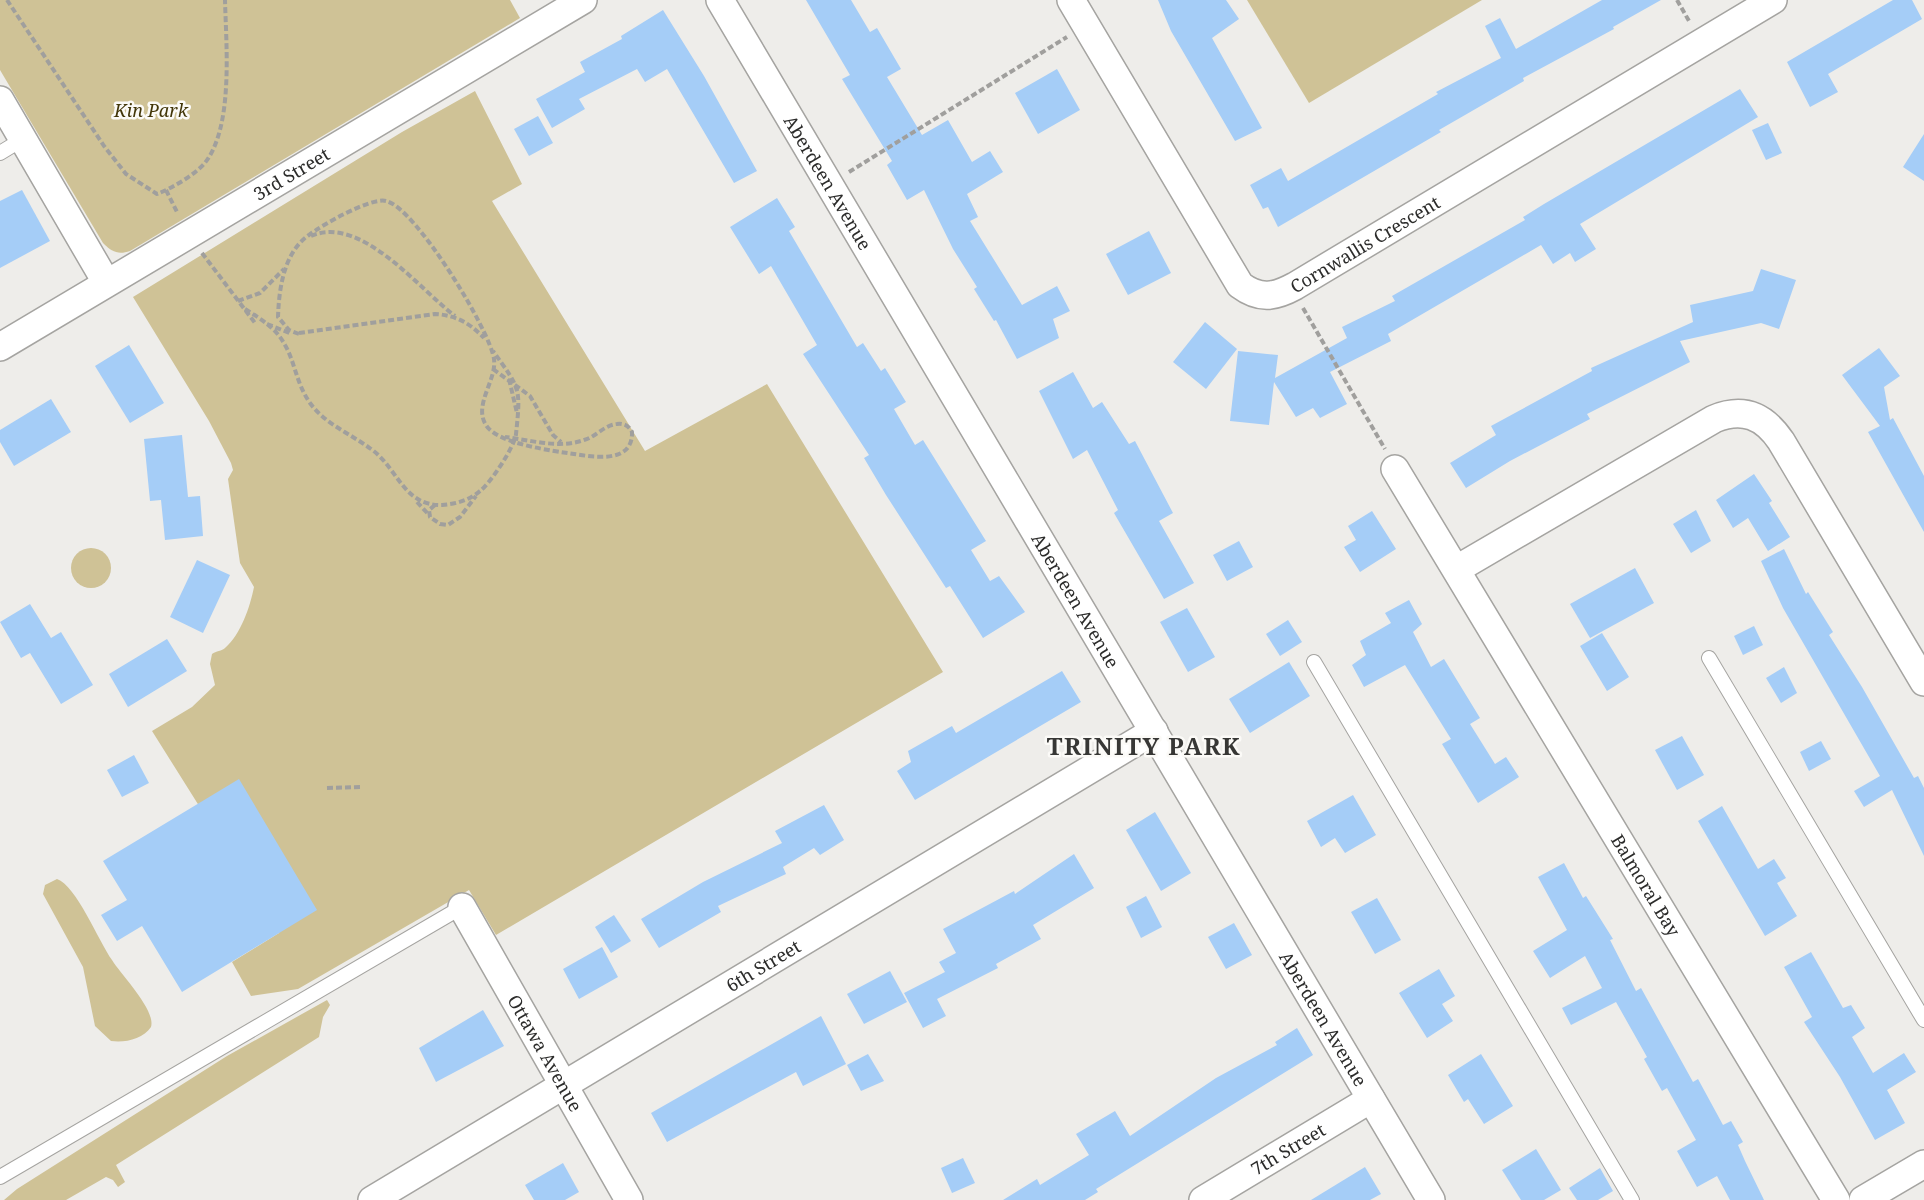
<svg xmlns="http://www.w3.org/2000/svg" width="1924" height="1200" font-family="'Noto Serif',serif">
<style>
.green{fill:#cfc296}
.building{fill:#a5cdf7}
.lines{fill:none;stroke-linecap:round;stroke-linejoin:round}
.lane-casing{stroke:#a5a4a1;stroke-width:16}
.street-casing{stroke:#a5a4a1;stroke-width:30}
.path{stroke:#a09f9d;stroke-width:4;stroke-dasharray:6 3;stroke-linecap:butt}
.lane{stroke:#fff;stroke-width:14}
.street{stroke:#fff;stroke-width:27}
.labels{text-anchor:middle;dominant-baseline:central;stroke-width:5;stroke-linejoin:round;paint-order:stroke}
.park-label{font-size:18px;font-style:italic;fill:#423609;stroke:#fbfaf7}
.street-label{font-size:18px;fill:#2c2c2b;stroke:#fbfaf7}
.district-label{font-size:24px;font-weight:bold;letter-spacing:1.5px;fill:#373735;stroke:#fbfaf7}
</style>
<rect width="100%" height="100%" fill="#eeedea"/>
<g class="green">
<path d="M 0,0 L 510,0 L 520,18 L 130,251 C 118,255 112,252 103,243 L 0,70 Z"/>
<polygon points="1247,0 1482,0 1309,103"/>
<path d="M 475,91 L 522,184 L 492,201 L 645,451 L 767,384 L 943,672 L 496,935 L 469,890 L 298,989 L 251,996 L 232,962 L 279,933 L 152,731 L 192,707 L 215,685 L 210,664 L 212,654 C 216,651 222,651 225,648 C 241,634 250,607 254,587 L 240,563 L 228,479 L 233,470 L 231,463 L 209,421 L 133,297 L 402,132 Z"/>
<circle cx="91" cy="568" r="20"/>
<path d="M 57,879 C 76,885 99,942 112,960 C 122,976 156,1010 151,1027 C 143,1039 125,1043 111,1041 L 95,1026 L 83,967 L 43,894 L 45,885 Z"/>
<polygon points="327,1000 330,1005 323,1017 319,1037 116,1165 125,1182 118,1187 113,1180 106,1177 66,1200 4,1200 17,1189 227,1056"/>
</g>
<g class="building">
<polygon points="806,0 851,0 870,32 877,28 901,69 887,77 922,135 948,120 972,162 990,151 1003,172 967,194 978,217 970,221 1022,305 1057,286 1070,311 1053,319 1059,338 1017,359 996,320 994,321 974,289 977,287 953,249 924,190 907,200 887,165 892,161 842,79 850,75"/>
<polygon points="1158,0 1226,0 1239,19 1212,38 1262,128 1235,141 1171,31"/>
<polygon points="1602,0 1661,0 1613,27 1614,29 1523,78 1524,81 1439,130 1441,132 1278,227 1268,207 1263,209 1250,185 1281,168 1288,181 1438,94 1436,92 1501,58 1485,26 1500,18 1516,49"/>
<polygon points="1893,0 1912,0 1922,19 1828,74 1838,92 1810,107 1787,62"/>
<polygon points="663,10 704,76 757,171 734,183 667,69 645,82 637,69 579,99 585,109 552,128 536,99 585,72 580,62 622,39 621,36"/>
<polygon points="1057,69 1080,110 1038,134 1015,93"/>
<polygon points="1740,89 1758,117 1580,224 1596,249 1575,262 1570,253 1553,264 1541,245 1388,334 1391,341 1330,372 1347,404 1320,418 1313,408 1296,417 1274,382 1269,425 1230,421 1238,351 1278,355 1275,378 1347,338 1342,327 1395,301 1392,296 1525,220 1523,217 1544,204"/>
<polygon points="538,116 553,143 529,156 514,129"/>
<polygon points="1768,123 1782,153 1766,160 1752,130"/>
<polygon points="1924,134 1924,181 1903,167"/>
<polygon points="22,190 50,241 0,268 0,201"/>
<polygon points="777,198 795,227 789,231 857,347 863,343 881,371 885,368 906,402 894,409 915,445 923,440 986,541 971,550 990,581 999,576 1025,612 983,638 950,586 946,588 886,495 864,458 869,455 803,354 817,345 771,266 759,274 730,227"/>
<polygon points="1149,231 1171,273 1128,295 1106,254"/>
<polygon points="1761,269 1796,280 1779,329 1761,323 1680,341 1690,362 1587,414 1590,419 1510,461 1466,488 1450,463 1496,435 1491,426 1592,371 1591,368 1693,322 1690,305 1753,291"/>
<polygon points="1205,322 1237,349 1206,389 1173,362"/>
<polygon points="129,345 164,403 130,423 95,366"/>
<polygon points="1879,348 1900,376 1884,387 1890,420 1893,418 1924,476 1924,532 1868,432 1880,426 1842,375"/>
<polygon points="1073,372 1093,408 1102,402 1129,444 1135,441 1173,513 1159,521 1194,583 1164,599 1114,513 1118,510 1087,450 1073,459 1039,391"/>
<polygon points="51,399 71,432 14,466 0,442 0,430"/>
<polygon points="182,435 188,497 200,496 203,536 165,540 161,500 150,501 144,439"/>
<polygon points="1754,474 1772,501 1769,503 1790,537 1768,551 1748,518 1733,528 1716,500"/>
<polygon points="1696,510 1711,541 1691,553 1673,524"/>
<polygon points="1372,511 1396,549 1360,572 1344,547 1356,540 1348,526"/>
<polygon points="1239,541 1253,567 1227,581 1213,555"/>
<polygon points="1784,549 1806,594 1808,592 1833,632 1829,635 1862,687 1914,778 1918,776 1924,788 1924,856 1892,790 1864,807 1854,791 1880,776 1783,608 1761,561"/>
<polygon points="197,560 230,575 203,633 170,617"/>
<polygon points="1635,568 1654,603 1590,638 1570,604"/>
<polygon points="1409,600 1422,624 1413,632 1431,667 1444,659 1480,718 1470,724 1495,764 1506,757 1519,777 1478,803 1442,744 1451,739 1405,665 1364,687 1352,665 1366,655 1360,641 1391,623 1385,613"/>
<polygon points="30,604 51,638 61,632 93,685 61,704 30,653 21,658 0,622"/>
<polygon points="1187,608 1215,657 1188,672 1160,622"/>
<polygon points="1288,620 1302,642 1280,656 1266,634"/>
<polygon points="1754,626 1763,645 1743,655 1734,636"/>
<polygon points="1602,633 1629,677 1607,691 1580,646"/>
<polygon points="167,639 187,671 128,707 109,674"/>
<polygon points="1289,662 1310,696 1250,733 1229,699"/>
<polygon points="1784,667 1797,693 1781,703 1766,678"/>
<polygon points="1062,671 1081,702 915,800 897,771 911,762 908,751 952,726 956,733"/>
<polygon points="1682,736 1704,775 1677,790 1655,750"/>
<polygon points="1821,741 1831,759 1809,771 1800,752"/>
<polygon points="134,755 149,783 122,797 107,770"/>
<polygon points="239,779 317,910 182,992 142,926 117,941 101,915 127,900 103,861"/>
<polygon points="1353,795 1376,835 1345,853 1335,838 1321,847 1307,821"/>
<polygon points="824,805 844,840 820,855 814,848 783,867 786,874 718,906 721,912 659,948 641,919 703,882 782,843 775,831"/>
<polygon points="1722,806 1758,869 1774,859 1786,878 1777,883 1797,916 1765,936 1698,821"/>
<polygon points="1155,812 1191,873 1161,891 1126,830"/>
<polygon points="1074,854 1094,888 1033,925 1041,939 996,964 998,968 937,999 946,1016 923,1028 904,993 945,972 939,962 956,953 943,929 1014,891 1015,894"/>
<polygon points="1564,863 1583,898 1586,896 1613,939 1610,940 1636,991 1641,988 1693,1082 1698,1079 1723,1125 1731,1121 1743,1142 1738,1145 1745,1161 1764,1200 1730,1200 1717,1176 1697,1187 1677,1151 1696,1140 1667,1088 1662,1091 1644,1059 1647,1057 1616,1002 1571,1025 1562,1008 1602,988 1585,956 1550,978 1533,951 1567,930 1538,877"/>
<polygon points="1146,896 1162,927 1141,938 1126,907"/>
<polygon points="1377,898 1401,940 1375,954 1351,912"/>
<polygon points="614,915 631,941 611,953 595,927"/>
<polygon points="1234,923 1252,955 1226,969 1208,937"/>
<polygon points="602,947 618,977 579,999 563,969"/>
<polygon points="1811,952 1843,1008 1851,1005 1865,1028 1852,1037 1873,1073 1904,1053 1916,1072 1887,1090 1905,1123 1875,1140 1840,1077 1804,1022 1812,1017 1784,967"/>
<polygon points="1439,969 1455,996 1442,1004 1453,1021 1427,1038 1399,993"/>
<polygon points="890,971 907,1002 864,1024 847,994"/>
<polygon points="483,1010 504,1046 436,1082 419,1048"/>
<polygon points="821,1016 846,1064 803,1086 796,1072 667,1142 651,1113"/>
<polygon points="1297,1028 1313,1055 1096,1189 1098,1192 1085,1200 1003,1200 1037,1179 1040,1185 1089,1155 1076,1134 1115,1111 1130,1136 1216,1078 1277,1045 1275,1042"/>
<polygon points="868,1054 884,1081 861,1091 847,1065"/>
<polygon points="1481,1054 1513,1106 1484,1124 1468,1099 1464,1102 1448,1075"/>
<polygon points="1536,1149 1561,1190 1544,1200 1521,1200 1502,1170"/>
<polygon points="963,1158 975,1183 952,1193 941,1168"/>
<polygon points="563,1163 579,1192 565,1200 534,1200 525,1185"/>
<polygon points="1365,1167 1381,1194 1370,1200 1311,1200"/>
<polygon points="1600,1168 1613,1191 1598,1200 1577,1200 1569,1188"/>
</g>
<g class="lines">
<g class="lane-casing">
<g id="lane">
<polyline points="0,153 23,139"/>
<polyline points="1709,658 1924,1020"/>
<polyline points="1314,662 1632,1200"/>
<polyline points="0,1177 462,907"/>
</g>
</g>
<g class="street-casing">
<g id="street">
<path id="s1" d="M 720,0 L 1431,1200"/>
<path id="s2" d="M 1071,0 L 1240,285 C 1260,300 1275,297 1295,286 L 1773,0"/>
<polyline points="0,100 106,282"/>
<path id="s3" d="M 0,347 L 583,0"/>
<path id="s4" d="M 1395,469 L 1836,1200"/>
<path d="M 1457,569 L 1714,419 C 1743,407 1764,416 1781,441 L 1924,682"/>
<path id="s5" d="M 462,907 L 629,1200"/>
<path id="s6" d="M 372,1200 L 1154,731"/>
<path id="s7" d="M 1203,1200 L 1371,1099"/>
<polyline points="1863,1200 1924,1164"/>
</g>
</g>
<g class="path">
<path d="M 7,0 L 104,146 L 126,174 L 157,194 C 172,188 193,176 204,164 C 234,128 226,45 225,0"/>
<polyline points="1677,0 1689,21"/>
<polyline points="849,172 1067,37"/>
<polyline points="166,190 178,214"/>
<path d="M 311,236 C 361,214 420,290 455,316"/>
<polyline points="202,253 255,323"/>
<polyline points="238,301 260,293 284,269"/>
<polyline points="1303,308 1385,449"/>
<path d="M 245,309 C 261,319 276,328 285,345 C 295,362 296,383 310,403 C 325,424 351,434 371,449 C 398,468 403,506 442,505 C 456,504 470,500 480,491 C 490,484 515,446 516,434 C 521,387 520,389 493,351"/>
<polyline points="267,324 292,334"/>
<path d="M 299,333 L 435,314 C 455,315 470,323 484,338"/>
<path d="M 299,334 L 289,330 L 278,317 C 279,288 284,252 309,235 C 322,225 371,197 386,201 C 415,207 490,330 494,359 C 497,380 473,405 486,425 C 497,444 554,451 574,454 C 594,457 633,464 632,432 C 629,426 624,423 617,424 C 604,425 596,437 584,440 C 558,449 531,440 505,437"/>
<polyline points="493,369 530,396 553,435 561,442"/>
<polyline points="509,379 517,413"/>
<polyline points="417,502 430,516"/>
<polyline points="435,505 429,510 430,517 440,524 448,525 460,517 476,496"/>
<polyline points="327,788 360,787"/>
</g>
<use href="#lane" class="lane"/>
<use href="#street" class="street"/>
</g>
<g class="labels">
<g class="park-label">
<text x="151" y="110">Kin Park</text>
</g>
<g class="street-label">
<text stroke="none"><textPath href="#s3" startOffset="339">3rd Street</textPath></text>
<text stroke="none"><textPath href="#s1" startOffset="212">Aberdeen Avenue</textPath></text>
<text stroke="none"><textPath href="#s2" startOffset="472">Cornwallis Crescent</textPath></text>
<text stroke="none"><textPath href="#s1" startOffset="698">Aberdeen Avenue</textPath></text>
<text stroke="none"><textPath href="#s4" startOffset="486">Balmoral Bay</textPath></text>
<text stroke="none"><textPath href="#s6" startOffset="456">6th Street</textPath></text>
<text stroke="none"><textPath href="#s1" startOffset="1184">Aberdeen Avenue</textPath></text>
<text stroke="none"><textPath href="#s5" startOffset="168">Ottawa Avenue</textPath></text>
<text stroke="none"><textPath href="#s7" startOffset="99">7th Street</textPath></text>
</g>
<g class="district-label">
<text x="1144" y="745">TRINITY PARK</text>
</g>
</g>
</svg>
